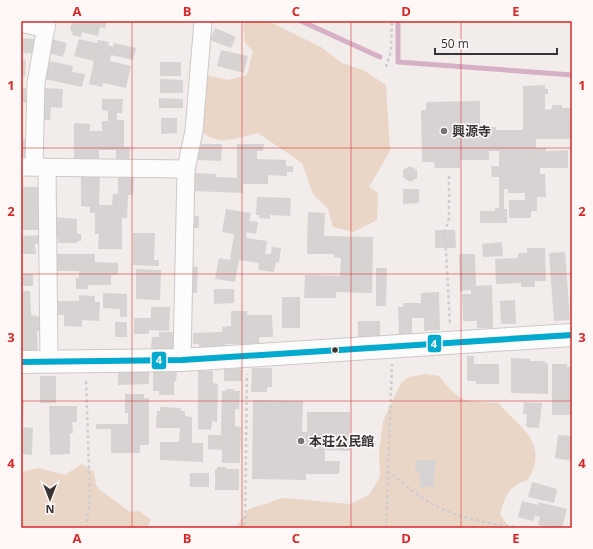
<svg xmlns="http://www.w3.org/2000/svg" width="593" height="549" font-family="'Open Sans','Noto Sans JP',sans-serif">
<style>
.green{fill:#ead6c7}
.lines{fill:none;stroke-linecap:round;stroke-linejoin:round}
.stream{stroke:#d6b0c5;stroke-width:5}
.building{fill:#d7d3d2}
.minor-casing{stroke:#cdc9c9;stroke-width:19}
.major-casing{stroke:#cdc9c9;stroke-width:24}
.path{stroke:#cfcdcc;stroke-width:2.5;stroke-dasharray:3 3;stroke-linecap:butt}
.minor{stroke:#fdfcfc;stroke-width:17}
.major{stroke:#fdfcfc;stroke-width:22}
.bus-1-casing{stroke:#fff8f7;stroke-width:9}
.bus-1{stroke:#00a9ce;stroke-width:6}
.grid{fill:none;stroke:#d62828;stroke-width:1;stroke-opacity:0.55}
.poi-dot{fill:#797474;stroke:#fff8f7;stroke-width:1.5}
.bus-dot{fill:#383434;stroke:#fff8f7;stroke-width:1.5}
.labels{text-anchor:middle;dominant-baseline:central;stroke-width:3;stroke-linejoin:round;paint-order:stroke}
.poi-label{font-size:13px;font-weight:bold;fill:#383434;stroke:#fff8f7;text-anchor:start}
.line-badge{stroke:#fff8f7;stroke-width:1.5}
.badge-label{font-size:11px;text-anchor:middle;font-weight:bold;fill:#fff}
.neatline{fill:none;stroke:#d62828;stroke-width:1.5}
.grid-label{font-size:13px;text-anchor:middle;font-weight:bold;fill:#d62828}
</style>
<rect width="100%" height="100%" fill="#f2eceb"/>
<g class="green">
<path d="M 248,21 L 268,21 L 321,47 L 342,63 L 363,70 L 386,85 L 390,151 L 369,187 L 378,193 L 377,220 L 353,232 L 333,227 L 328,209 L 313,194 L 302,163 L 258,133 C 240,137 218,147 203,132 L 205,75 L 229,80 L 247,75 L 253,51 L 245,43 L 243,25 Z"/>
<path d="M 425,374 L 439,376 C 460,404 466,401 499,403 C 513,423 540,435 535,463 C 534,469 530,475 528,480 C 509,485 505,496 500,514 L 509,528 L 235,528 L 249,509 L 283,498 L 350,504 L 369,495 L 380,477 L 379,452 L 383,421 L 401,383 L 409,377 Z"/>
<polygon points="82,464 94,472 96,485 100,490 130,512 139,511 151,520 147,528 21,528 21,472 39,468 65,475"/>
</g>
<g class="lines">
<g class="stream">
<polyline points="301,21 380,57"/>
<polyline points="398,21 398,62 572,75"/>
</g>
</g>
<g class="building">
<polygon points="72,21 107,21 105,28 100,27 98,36 82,32 81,37 72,35 73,31 70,31"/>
<polygon points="215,28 236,37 231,48 210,40"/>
<polygon points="21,38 36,39 35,54 21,53"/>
<polygon points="51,39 67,43 63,57 48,53"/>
<polygon points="79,39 97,43 98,40 109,42 108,45 113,47 114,43 136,48 133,60 111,55 110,61 131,66 126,88 103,83 102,87 89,84 94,61 74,56"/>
<polygon points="221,50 248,56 244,73 217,66"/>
<polygon points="21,59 26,60 25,77 21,77"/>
<polygon points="50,61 73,66 72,72 85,74 82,87 44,79 47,65 49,65"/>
<rect x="160" y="62" width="21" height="14"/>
<polygon points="160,79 183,80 183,93 160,93"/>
<polygon points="545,85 545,89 548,89 548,94 545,94 545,110 552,109 552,105 562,105 562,108 570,108 572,139 536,139 536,148 546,148 546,151 568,150 568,168 540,168 540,174 545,174 546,197 537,197 537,211 531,211 531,218 509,218 509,200 525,200 525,193 508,193 508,189 504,189 504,209 507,209 507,223 480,223 480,211 495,211 495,208 499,208 499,177 492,177 491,166 499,166 499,151 489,151 489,160 460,160 460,168 435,168 434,162 422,162 421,110 426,110 426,102 480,101 480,127 496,127 496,130 523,130 523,86"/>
<polygon points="21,88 26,88 26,103 21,102"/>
<polygon points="44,88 63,89 62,108 51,107 50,120 42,120"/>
<polygon points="159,98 183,99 183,108 159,108"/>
<polygon points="102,99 123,99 122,113 117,113 117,120 124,120 124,147 130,147 129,160 116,160 116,150 99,150 99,160 74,160 74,123 90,124 90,131 102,131 102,121 108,121 108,111 102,110"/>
<polygon points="161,118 177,118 177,133 161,134"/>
<polygon points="21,139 27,139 26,157 21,157"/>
<polygon points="198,144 222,144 221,161 198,160"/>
<polygon points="237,144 264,144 263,151 257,151 257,159 286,160 286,166 293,166 293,172 287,172 287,176 268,175 268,184 243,184 243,193 193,191 193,173 216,174 216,177 237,178"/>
<polygon points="410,166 417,170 417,178 410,182 403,177 403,170"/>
<polygon points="81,174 100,174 99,205 112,205 113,194 118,194 118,174 134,174 133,195 128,195 127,218 122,218 122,249 98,249 99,234 95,234 95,213 90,213 90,207 81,206"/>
<rect x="21" y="187" width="19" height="43"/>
<polygon points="403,189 419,189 419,203 403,204"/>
<polygon points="257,197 291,198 290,216 270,215 270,219 259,218 259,215 256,215"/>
<polygon points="226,209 251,213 249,221 258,222 256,234 247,232 246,238 267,241 265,254 271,254 272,247 281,248 279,263 276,262 274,272 258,270 259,263 239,260 235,282 215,279 219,258 230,260 234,234 222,232"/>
<polygon points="308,212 325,213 324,236 373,237 372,293 336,292 336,298 304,298 305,275 340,276 341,258 334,257 334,254 307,254"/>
<rect x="191" y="216" width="8" height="12"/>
<polygon points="54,217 77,219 77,234 81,234 81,241 77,241 77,243 58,243 58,238 54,238"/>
<polygon points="435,230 455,230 456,248 435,248"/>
<polygon points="133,233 155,233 154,260 159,260 159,266 133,265"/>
<polygon points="42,235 42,244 35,244 36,254 21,254 21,236"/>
<polygon points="502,242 503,256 483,257 482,244"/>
<polygon points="527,248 545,248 546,281 535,281 535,287 521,287 521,283 496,284 495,259 518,258 518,253 527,253"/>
<polygon points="565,252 570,320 554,321 549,253"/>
<polygon points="56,254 95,254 95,262 118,263 118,275 111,275 111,285 88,285 88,289 76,289 76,278 79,278 79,271 56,271"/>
<polygon points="459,254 475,254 476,286 492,285 493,328 477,328 477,321 463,321 462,294 471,294 471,290 460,291"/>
<polygon points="191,266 198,267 197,293 189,292"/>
<polygon points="376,268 387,268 386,306 376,306"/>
<polygon points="136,269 161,270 160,300 136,299"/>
<rect x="21" y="274" width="12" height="12"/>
<polygon points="214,289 234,289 234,303 214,304"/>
<polygon points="21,291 30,291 31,315 40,317 40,331 37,331 38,352 21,353"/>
<polygon points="439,292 440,330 424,331 424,318 412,318 412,336 399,336 398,307 403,307 403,303 421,303 421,293"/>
<polygon points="103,293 127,294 127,317 120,317 120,309 103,308"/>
<polygon points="79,295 95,296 95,302 100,302 99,321 82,320 82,327 64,326 64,315 57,315 58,301 79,301"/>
<rect x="282" y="297" width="18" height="31"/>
<polygon points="515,300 516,324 501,324 500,301"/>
<polygon points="151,307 170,307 169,331 149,330 149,334 134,334 134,318 151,318"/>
<polygon points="231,311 247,311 247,315 272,315 273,337 259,337 259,344 225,344 225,349 199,349 199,344 193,344 193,333 222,332 222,327 231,326"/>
<rect x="358" y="321" width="22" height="16"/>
<rect x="115" y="322" width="12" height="15"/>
<polygon points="159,332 175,332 175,350 151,349 152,337 159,337"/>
<polygon points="467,356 474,356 474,364 499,364 499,384 476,384 476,381 467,381"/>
<polygon points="511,358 530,359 530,361 545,361 545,363 548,363 548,394 511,393"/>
<polygon points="552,364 567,364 567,367 572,367 572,415 552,415"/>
<polygon points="242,368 242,381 224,381 224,369"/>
<polygon points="252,368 272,368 272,387 267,387 267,392 251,392"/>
<polygon points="198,370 213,371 213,383 218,384 217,422 212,421 211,430 198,429"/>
<polygon points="149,371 149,384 118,385 118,372"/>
<polygon points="153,371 177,371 176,381 174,381 174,395 159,395 159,391 153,391"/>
<rect x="40" y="376" width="16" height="27"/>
<polygon points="226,389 234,389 234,391 240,391 239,409 235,409 235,426 241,427 240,463 222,463 222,450 208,449 208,435 221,435 222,391 226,391"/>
<polygon points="125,394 144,394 144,398 149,398 149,445 140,445 140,453 111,453 111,429 96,429 96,424 128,424 128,413 125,413"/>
<polygon points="21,400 24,400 23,425 21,425"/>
<polygon points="253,400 303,401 302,432 307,432 307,412 350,412 350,451 325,450 325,461 340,461 339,474 306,474 306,480 252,479"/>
<polygon points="524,402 542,403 539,428 526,427 527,414 523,414"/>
<polygon points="49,406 77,406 77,422 72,422 73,433 70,433 70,454 50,455"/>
<polygon points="160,407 181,408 181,411 185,411 185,416 192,417 192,443 203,443 203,462 160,460 160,442 179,442 180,428 156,428 157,411 160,411"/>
<polygon points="21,427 33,428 32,455 21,454"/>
<polygon points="558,435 572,436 572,461 555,458"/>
<polygon points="416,460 435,460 434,487 420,487 420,473 415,473"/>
<polygon points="217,467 226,467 226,469 239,469 239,490 215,490 215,470 217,470"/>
<rect x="190" y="473" width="19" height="14"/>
<polygon points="532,482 557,489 554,503 528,497"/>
<polygon points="522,501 538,505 538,502 567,509 562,528 551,528 538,525 540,517 535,516 533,521 518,517"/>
</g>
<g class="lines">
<g class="minor-casing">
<g id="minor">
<polyline points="21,23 46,29"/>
<polyline points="34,166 36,83 47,21"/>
<polyline points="21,167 186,169"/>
<polyline points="47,168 49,361"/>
<polyline points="182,360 186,169 194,131 203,21"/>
</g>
</g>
<g class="major-casing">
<polyline id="major" points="21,362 182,360 572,335"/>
</g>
<g class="path">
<polyline points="386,67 391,51 392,21"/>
<polyline points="449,176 449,218 445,232 450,325"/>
<path d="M 388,471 C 405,485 422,500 442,509 C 466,520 495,524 521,528"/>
<polyline points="245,525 247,374"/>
<polyline points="86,528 90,499 86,379"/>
<polyline points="386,528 392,364"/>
</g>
<use href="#minor" class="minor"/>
<use href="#major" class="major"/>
<g class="bus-1-casing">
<polyline id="bus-1" points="21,362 182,360 572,335"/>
</g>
<use href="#bus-1" class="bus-1"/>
</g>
<path class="grid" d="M 132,21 L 132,528M 242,21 L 242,528M 351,21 L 351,528M 461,21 L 461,528M 21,148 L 572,148M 21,274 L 572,274M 21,401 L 572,401"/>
<g class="poi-dot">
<circle cx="444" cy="131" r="4"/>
<circle cx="301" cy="441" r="4"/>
</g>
<circle class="bus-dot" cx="335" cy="350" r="3.5"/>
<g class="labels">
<g class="poi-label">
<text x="452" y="131">興源寺</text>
<text x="309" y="441">本荘公民館</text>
</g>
</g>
<g class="line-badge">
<rect x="427" y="334" width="15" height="19" rx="4" fill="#00a9ce"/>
<rect x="151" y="351" width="16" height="19" rx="4" fill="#00a9ce"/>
</g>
<g class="badge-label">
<text x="434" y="348">4</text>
<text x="159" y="364">4</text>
</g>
<rect width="593" height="549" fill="none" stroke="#fff8f7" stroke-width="44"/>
<g transform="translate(50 499) rotate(180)" stroke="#fff8f7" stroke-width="3" paint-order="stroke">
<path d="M0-3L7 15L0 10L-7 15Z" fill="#383434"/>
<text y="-6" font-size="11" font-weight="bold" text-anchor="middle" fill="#383434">N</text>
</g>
<path d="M435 48v6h122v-6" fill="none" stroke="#383434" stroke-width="2"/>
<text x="441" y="48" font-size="12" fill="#383434" stroke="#fff8f7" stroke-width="3" paint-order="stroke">50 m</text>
<rect x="22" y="22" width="549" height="505" class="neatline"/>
<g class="grid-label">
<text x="77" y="16">A</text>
<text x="187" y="16">B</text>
<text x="296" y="16">C</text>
<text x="406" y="16">D</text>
<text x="516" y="16">E</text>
<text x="11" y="90">1</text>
<text x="582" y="90">1</text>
<text x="11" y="216">2</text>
<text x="582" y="216">2</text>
<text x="11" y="342">3</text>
<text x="582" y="342">3</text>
<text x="11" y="468">4</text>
<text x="582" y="468">4</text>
<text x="77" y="543">A</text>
<text x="187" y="543">B</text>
<text x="296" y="543">C</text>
<text x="406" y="543">D</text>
<text x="516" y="543">E</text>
</g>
</svg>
